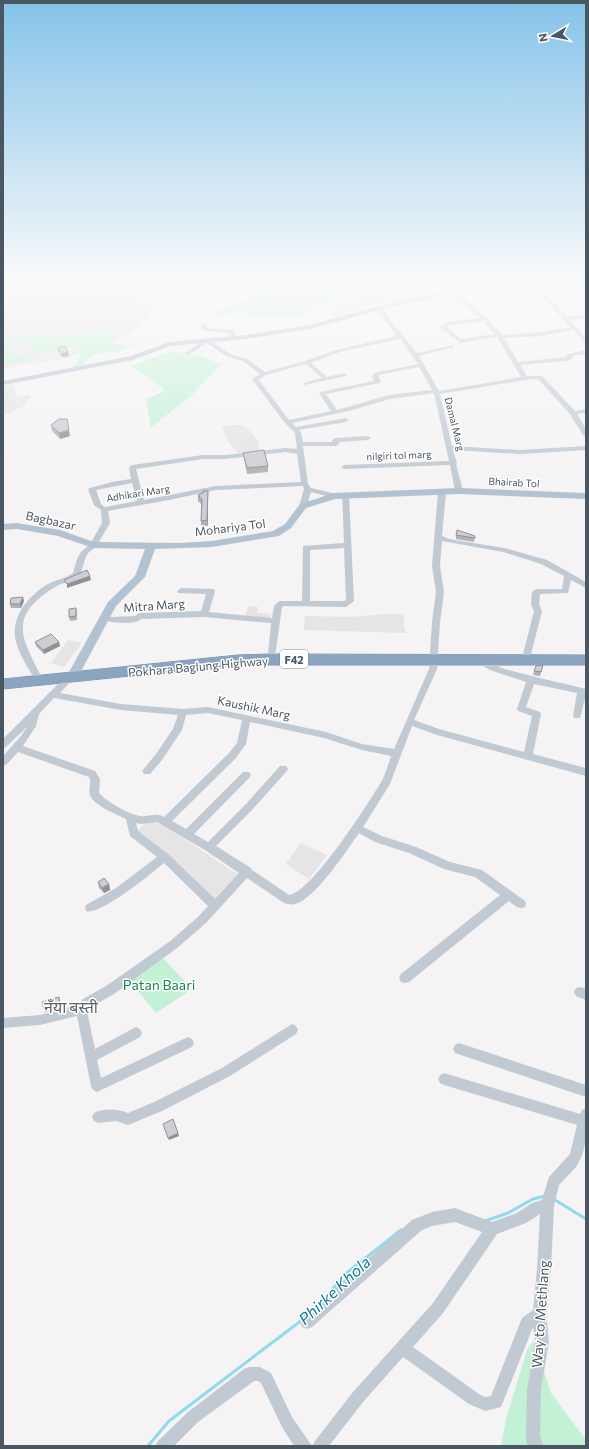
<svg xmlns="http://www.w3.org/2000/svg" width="589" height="1449" font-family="Commissioner,'Noto Sans Devanagari',sans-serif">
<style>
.education{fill:#e6e4e5}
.green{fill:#c3f1d5}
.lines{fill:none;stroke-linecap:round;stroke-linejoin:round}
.stream{stroke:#90daee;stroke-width:3}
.highway-casing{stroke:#7690ad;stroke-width:1}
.minor{fill:#c1cad2;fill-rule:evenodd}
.major{fill:#b3c2d1;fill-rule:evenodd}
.highway{fill:#8ba5c1;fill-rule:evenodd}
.wall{fill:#b0b2b7}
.shaded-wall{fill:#909195}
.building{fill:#cdcfd5;stroke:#909195}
.labels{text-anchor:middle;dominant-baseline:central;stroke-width:3;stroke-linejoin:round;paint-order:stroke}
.far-street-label{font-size:10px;fill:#4a5661;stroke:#fff}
.shield{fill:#fff;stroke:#808990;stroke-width:1}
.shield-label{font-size:11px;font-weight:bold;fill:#4a5661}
.street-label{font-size:12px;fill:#4a5661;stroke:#fff}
.near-park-label{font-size:14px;fill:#17864f;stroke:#fff}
.near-street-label{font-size:14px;fill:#4a5661;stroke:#fff}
.near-neighbourhood-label{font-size:16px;fill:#5f6368;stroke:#fff}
.near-water-label{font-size:16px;font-style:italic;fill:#0c7c9b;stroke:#fff}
</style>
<rect width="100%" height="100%" fill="#f5f3f3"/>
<g class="education">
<polygon points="3,283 115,283 153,309 130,335 92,350 62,359 3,368"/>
<polygon points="424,283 479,283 422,295 410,288"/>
<polygon points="542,283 574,283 586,295 561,297"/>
<polygon points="378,290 390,294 396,300 380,305 375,304 335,317 328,313 339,306 335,302"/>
<polygon points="12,384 18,397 32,395 24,406 3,416 3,386"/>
<polygon points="230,425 243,425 251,432 259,442 259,450 239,454 228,442 222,427"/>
<polygon points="248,606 258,607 257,613 271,614 270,619 245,617"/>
<polygon points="387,614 404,614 404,628 406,633 304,630 305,616 350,617"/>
<polygon points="68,640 82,643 64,667 51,663"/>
<polygon points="149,820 165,826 240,876 213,903 136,832"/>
<polygon points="301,843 327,855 309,879 286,864"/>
</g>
<g class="green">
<path d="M 349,283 L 387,283 C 376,284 367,287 357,292 C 348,296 342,295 335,302 C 323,302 310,310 302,318 L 272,318 L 244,313 L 206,315 L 266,291 L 279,295 L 294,296 L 309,295 L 335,289 Z"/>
<path d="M 113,331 L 118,335 L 114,338 L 104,341 L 106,343 L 134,345 L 117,352 L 108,352 L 94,355 L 83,362 L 83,366 L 73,368 L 82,354 L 75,347 C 61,349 49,354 34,352 L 28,342 L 5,345 L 7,352 C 19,359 28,350 39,357 L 14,363 L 3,363 L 3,339 Z"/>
<polygon points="171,351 201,356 221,364 191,396 151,427 146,399 160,393 164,389 131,366"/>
<polygon points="162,957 192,989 156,1013 128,979"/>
<polygon points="533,1341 536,1346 551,1393 586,1440 586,1446 501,1446 506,1419 527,1350"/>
</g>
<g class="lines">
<g class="stream">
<polyline points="555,1200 586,1219"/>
<polyline points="485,1221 508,1213 533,1199 545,1196"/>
<polyline points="328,1295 344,1275 401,1230"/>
<polyline points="148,1446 169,1421 302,1320"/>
</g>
<g class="highway-casing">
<polygon id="highway" points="271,654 586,655 586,665 238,665 3,689 3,679 238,655"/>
</g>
<g class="minor">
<polygon points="490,283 495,283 504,292 504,294 492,297 492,295 498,292"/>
<path d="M 530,283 L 535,283 L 567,317 L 586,314 L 586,318 L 570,320 L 586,338 L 586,343 L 573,330 L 542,336 L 504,338 L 518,362 L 566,357 L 568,354 L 586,350 L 586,354 L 573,356 L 572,359 L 566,361 L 520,365 L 527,376 L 542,376 L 575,411 L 586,409 L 586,413 L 577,414 L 586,429 L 586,437 L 583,435 L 570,414 L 538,379 L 525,380 L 440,394 L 452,446 L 520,450 L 586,446 L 586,450 L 520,454 L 453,450 L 457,463 L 456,464 L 463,491 L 459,493 L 455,491 L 450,465 L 344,469 L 341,467 L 344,465 L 449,461 L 434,393 L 390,399 L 349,411 L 292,423 L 296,427 L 346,418 L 349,420 L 346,422 L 299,430 L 301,433 L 303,442 L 332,442 L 333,439 L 335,438 L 368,436 L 371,438 L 368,440 L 339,442 L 339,444 L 336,446 L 303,446 L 308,484 L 311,488 L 337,494 L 337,498 L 334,498 L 311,492 L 307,506 L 303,508 L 299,506 L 304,489 L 303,486 L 216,490 L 169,500 L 108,511 L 110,523 L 96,547 L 88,553 L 85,559 L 80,576 C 71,582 60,583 52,589 C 8,617 22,639 41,676 L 37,679 L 34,678 C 20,654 5,634 23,607 C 29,598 38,590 48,584 C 56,580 66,578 73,573 L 77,559 L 81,552 L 90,544 L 102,523 L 101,510 L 94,505 L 88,489 L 90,488 L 112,482 L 131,479 L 129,467 L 132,465 L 203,455 L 226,455 L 285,448 L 297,449 L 295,433 L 285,423 L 252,379 L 260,374 L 243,361 L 226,356 L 207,343 L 190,354 L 186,354 L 186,352 L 205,339 L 209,339 L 230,354 L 247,359 L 265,372 L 305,361 L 336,350 L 397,336 L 375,308 L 378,306 L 380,307 L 417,353 L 454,345 L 454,347 L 419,356 L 439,391 L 521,377 L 497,337 L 460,343 L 439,326 L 447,322 L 480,318 L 452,293 L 452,291 L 454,290 L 487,318 L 502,335 L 542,332 L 570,327 ZM 484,321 L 494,334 L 461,339 L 446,326 ZM 400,339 L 418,364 L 374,373 L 372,376 L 374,381 L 320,392 L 319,393 L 331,411 L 289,420 L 259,380 L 266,375 L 306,364 L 322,378 L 304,383 L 304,385 L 346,376 L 347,375 L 344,373 L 327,377 L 311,363 L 340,352 ZM 419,367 L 432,390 L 389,395 L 337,410 L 326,394 L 380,383 L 381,382 L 378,375 ZM 285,452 L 297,454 L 301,482 L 216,486 L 144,500 L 136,469 L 203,459 L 226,459 ZM 132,483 L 137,501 L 105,507 L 101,504 L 96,490 Z"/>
<polygon points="204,323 207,325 207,328 232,330 238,338 233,339 228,333 202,330 201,325"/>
<path d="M 442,490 L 446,492 L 442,536 L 449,539 L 504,548 L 547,560 L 586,582 L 586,588 L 571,580 L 568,593 L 540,594 L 539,604 L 542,611 L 531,654 L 527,657 L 524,656 L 523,654 L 534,611 L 531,604 L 532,592 L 536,589 L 562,589 L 564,576 L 541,564 L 503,552 L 442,541 L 440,566 L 444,592 L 440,622 L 437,669 L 414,720 L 439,729 L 524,752 L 532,716 L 518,711 L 517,709 L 526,682 L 490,670 L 477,662 L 476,660 L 477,658 C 485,656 494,665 502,668 C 530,676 558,682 586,689 L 586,695 L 580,718 L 574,718 L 573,716 L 577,693 L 534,684 L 526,707 L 540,712 L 541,714 L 533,754 L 586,768 L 586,776 L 437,735 L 412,726 L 390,784 L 363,827 L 382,836 L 416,847 L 450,862 L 482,870 L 525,901 L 526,904 L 525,907 C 518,910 514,905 509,901 L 409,982 L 405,983 L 401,982 L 399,978 L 401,974 L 500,895 L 475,877 L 444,869 L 409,853 L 375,842 L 359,833 C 345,853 320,891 300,902 C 295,905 289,905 284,903 L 247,878 L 206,923 L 177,948 L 114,994 L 91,1007 L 87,1011 L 95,1049 L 136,1027 L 140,1029 L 142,1033 L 140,1037 L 97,1060 L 101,1078 L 188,1037 L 192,1039 L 194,1043 L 192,1047 L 97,1092 L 93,1090 L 91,1086 L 77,1016 L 40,1025 L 3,1028 L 3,1018 L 40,1015 L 78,1005 L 83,999 L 106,986 L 169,942 L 198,917 L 208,906 L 164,863 C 152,873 100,916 86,911 L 85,908 L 86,905 L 116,888 L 157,857 L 130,836 L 126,819 C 116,814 93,805 90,795 C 88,789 92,782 89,777 L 18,752 L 6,765 L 3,766 L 3,756 L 20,737 L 28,726 L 6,747 L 3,748 L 3,739 L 69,673 L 72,672 L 76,675 L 75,677 L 60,693 L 121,704 L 183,709 L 208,707 L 326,732 L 362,744 L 394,749 L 429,669 L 432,622 L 436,592 L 432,566 L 438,492 ZM 54,698 L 121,710 L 178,715 L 173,729 L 156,754 L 142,771 L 144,774 L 150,774 L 162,760 L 182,730 L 186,715 L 208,713 L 242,720 L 237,743 L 229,753 L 164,817 C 156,812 148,817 140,816 C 128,814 106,801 99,793 L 100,779 L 95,771 L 23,746 L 36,726 L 39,714 ZM 250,722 L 324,738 L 362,750 L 391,756 C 388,765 385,776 380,784 C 367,805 311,893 289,895 L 252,870 L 251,868 L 216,846 L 252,810 L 286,772 L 288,769 L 286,766 L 280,766 L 246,804 L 208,842 L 194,834 L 249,778 L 251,775 L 249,772 L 243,772 L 186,829 L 172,821 L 235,759 L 246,744 ZM 157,822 L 205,850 L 239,873 L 215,899 L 168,854 L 138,831 L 136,823 L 141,824 Z"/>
<path d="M 342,493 L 345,493 L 349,495 L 354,601 L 346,607 L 284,606 L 282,607 L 275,656 L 272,657 L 268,654 L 271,623 L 204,617 L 141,619 C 136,625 111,623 103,620 L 102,618 L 106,615 L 112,617 L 135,616 L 139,613 L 201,611 L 206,594 L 178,593 L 177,591 L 181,588 L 214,589 L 215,591 L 209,612 L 272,618 L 274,606 L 279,601 L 302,601 L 303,546 L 344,543 ZM 344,548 L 346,600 L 344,601 L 310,601 L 310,550 Z"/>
<polygon points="580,987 586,989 586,1000 576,996 574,992 576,988"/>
<path d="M 292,1024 L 296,1026 L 298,1030 L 296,1034 L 230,1076 L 162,1111 L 128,1125 L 116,1121 L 98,1123 L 94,1121 L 92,1117 L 94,1113 C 105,1108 117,1109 128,1113 L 154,1102 L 222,1068 Z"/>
<polygon points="459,1043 586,1085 586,1097 455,1053 453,1049 455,1045"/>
<path d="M 444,1073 L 580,1114 L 582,1110 L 586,1108 L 586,1140 L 582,1156 L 576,1167 L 559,1185 L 554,1206 L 551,1269 L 546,1314 L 549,1342 L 541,1389 L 540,1436 L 543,1446 L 527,1446 L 526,1436 L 527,1389 L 535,1342 L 533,1327 L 501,1407 L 485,1411 L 469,1404 L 403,1357 L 363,1402 L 329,1446 L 312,1446 L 315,1441 L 353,1392 L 433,1303 L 482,1232 L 455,1222 L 432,1226 L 422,1230 L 312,1327 L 307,1329 L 302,1327 L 300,1322 L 302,1317 L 412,1220 L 432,1212 L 455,1208 L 492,1222 L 517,1213 L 532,1203 L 542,1200 L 549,1177 L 570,1154 L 577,1125 L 444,1085 L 440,1083 L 438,1079 L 440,1075 ZM 540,1214 L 537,1269 L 533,1310 L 522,1318 L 491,1396 L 485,1397 L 479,1394 L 413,1347 L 443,1313 L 497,1234 L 526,1223 Z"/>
<polygon points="249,1367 260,1367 271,1373 292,1417 312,1446 294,1446 282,1427 261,1383 258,1381 254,1381 198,1422 174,1446 155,1446 158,1441 188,1412 244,1369"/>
</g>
<g class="major">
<polygon points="481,283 492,283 488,285 380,310 310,329 246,339 170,346 133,360 3,385 3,381 131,356 169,342 246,335 309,325 378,306"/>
<polygon points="459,488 586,493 586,499 459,494 335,499 306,508 291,528 279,536 212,547 155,549 145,577 116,606 79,675 71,675 69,672 108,602 135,576 145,549 93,548 58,536 17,529 3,530 3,524 17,523 60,530 94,542 179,543 212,541 273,531 285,524 300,504 334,493"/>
</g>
<use href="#highway" class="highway"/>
</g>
<g class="wall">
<polygon points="58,348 68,352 69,356 62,357 58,351"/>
<polygon points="51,425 70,436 60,439 52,431"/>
<polygon points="243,453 268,466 268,472 247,474 244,458"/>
<polygon points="208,491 208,526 201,526 201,521 202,505 198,501 198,495"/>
<polygon points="456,535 475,536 474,542 456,539"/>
<polygon points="24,601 21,608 11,608 10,604"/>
<polygon points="76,608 77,612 77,620 70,621 69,617"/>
<polygon points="35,642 60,646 44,654 36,646"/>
<polygon points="543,665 540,676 533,675 536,666"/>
<polygon points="98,882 109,884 110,890 104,893 99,888"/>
</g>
<g class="shaded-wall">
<polygon points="68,352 69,356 62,357 61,354"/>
<polygon points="69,430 70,436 60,439 59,433"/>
<polygon points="208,491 208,526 207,520"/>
<polygon points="90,576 91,580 67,588 67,584"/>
<polygon points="23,597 24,601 21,608 20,604"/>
<polygon points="59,642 60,646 44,654 43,650"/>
<polygon points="109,884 110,890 104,893 102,888"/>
<polygon points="59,997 62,1008 45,1012 44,1009"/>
<polygon points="178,1133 179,1136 169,1140 168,1138"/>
</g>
<g class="building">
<polygon points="65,346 68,352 61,354 58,348"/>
<polygon points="59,419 67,419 69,430 59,433 51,425"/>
<polygon points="264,450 268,466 247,468 243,453"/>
<polygon points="203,491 208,491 207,520 201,521 202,500 198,495 203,493"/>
<polygon points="457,530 475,536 475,538 456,535"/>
<polygon points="87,570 90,576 67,584 64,580"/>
<polygon points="23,597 20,604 10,604 11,598"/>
<polygon points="76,608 76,616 69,617 69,609"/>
<polygon points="51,634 59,642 43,650 35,642"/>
<polygon points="543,665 541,672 534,671 536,666"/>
<polygon points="104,878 109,884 102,888 98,882"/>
<polygon points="59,997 60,1004 44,1009 42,1002"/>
<polygon points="173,1119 178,1133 168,1138 163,1124"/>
</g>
<linearGradient id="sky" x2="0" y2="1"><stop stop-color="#85c3ea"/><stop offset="0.58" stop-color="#fafafa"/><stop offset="1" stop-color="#fafafa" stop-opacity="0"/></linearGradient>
<rect width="589" height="485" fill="url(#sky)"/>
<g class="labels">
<g class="far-street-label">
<text transform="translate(455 424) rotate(76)">Damal Marg</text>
<text transform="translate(399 455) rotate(-2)">nilgiri tol marg</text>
<text transform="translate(514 482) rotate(3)">Bhairab Tol</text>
<text transform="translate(138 493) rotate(-9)">Adhikari Marg</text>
</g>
<rect class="shield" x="280" y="650" width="28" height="18" rx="3"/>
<g class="shield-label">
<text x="294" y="659">F42</text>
</g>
<g class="street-label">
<text transform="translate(51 520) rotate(12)">Bagbazar</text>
<text transform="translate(230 527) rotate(-7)">Mohariya Tol</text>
<text transform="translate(154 605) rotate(-4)">Mitra Marg</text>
<text transform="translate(198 666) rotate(-5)">Pokhara Baglung Highway</text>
<text transform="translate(254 707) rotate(12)">Kaushik Marg</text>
</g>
<g class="near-park-label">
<text x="159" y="984">Patan Baari</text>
</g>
<g class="near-street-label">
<text transform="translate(540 1314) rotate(-86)">Way to Methlang</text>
</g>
<g class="near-neighbourhood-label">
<text x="71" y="1006">नँया बस्ती</text>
</g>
<g class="near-water-label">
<text transform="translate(334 1290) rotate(-43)">Phirke Khola</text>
</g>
</g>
<rect width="589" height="1449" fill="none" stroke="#4a5661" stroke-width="8"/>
<g transform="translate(553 36) rotate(260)" stroke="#ffffff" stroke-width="3" paint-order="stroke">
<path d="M0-3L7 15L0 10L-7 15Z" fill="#4a5661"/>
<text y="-6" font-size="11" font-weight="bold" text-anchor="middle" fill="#4a5661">N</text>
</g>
</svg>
